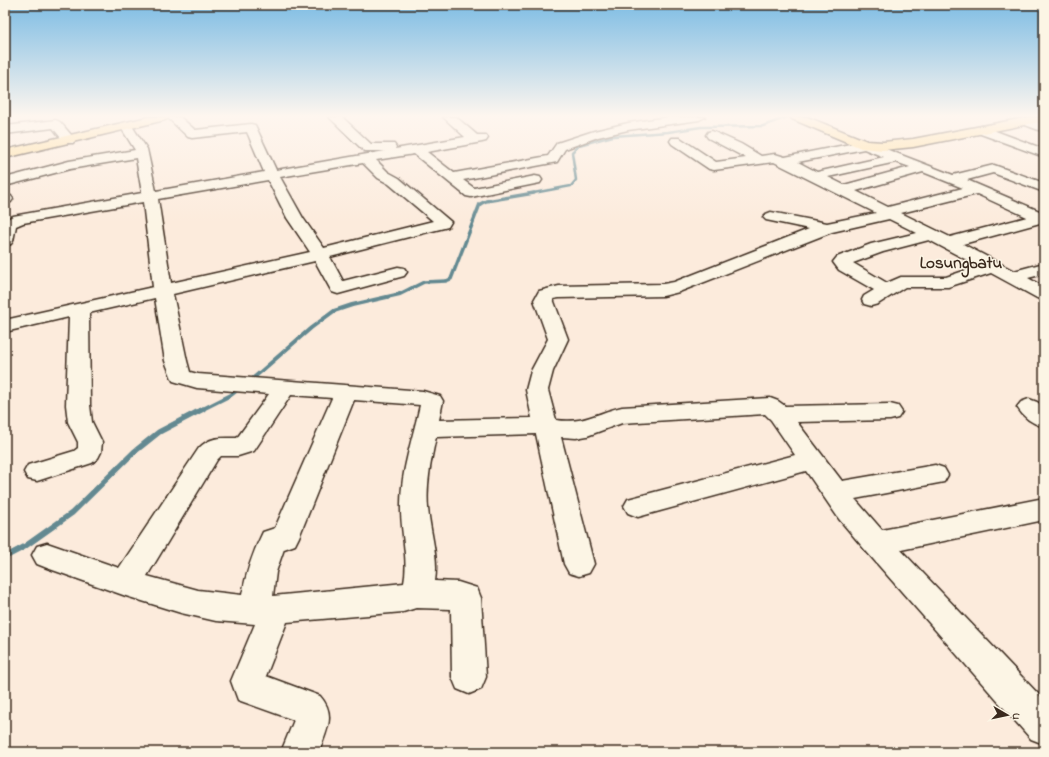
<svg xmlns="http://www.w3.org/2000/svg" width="1049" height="757" font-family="'Indie Flower',sans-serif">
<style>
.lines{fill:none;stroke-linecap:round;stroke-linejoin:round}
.stream-far3{stroke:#638991;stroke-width:2.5}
.stream-far2{stroke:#638991;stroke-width:3.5}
.stream-far1{stroke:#638991;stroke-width:4}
.stream{stroke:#638991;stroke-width:5.5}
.minor-casing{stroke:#3b2a1e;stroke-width:3}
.major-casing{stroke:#3b2a1e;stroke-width:3}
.highway-casing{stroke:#3b2a1e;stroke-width:3}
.minor{fill:#fcf5e5;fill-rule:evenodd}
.major{fill:#ffdd96;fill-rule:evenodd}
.highway{fill:#ffdd96;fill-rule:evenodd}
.labels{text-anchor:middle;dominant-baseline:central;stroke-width:3;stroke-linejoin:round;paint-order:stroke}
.far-quarter-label{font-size:17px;font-weight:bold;fill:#3b2a1e;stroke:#fcf5e5}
</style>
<rect width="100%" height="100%" fill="#fcebdc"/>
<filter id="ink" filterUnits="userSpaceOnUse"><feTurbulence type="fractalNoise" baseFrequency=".025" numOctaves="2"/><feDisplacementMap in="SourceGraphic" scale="8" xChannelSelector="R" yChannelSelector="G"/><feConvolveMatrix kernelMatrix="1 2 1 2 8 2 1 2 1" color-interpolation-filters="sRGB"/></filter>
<g filter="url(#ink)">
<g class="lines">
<polyline class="stream-far3" points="528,194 571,186 576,180 572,152 579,145 613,136 668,132 701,127 763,126 787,117"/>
<polyline class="stream-far2" points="410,289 424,282 446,281 451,279 480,204 486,201 534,193"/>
<g class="stream-far1">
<polyline points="250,381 311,328 334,311 352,305 400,294 412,288"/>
<polyline points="201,410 231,395 240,388"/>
</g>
<polyline class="stream" points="5,557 24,547 72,513 134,452 159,432 203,409"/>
<g class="minor-casing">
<g id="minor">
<path d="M 167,117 L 180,117 L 195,130 L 251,124 L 255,125 L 276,170 L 385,151 L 364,151 L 329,117 L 342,117 L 371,144 L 394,144 L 396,147 L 395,149 L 465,137 L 443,117 L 456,117 L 477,135 L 486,135 L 488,138 L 486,141 L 482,142 L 427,152 L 454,173 L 548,156 L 557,143 L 594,131 L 628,123 L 668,117 L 705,117 L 699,120 L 628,130 L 598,137 L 565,149 L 557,162 L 463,180 L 474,188 L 535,176 L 540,177 L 542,180 L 540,183 L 535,184 L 471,197 L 466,196 L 414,154 L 376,160 L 388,172 L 399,178 L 451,222 L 448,227 L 330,257 L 343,281 L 398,267 L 404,268 L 407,272 L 404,276 L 338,294 L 332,292 L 315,261 L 173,294 L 187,361 L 190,372 L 198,374 L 423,391 L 440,396 L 443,401 L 439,420 L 532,418 L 526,390 L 531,371 L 548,339 L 534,300 L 539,291 L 559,286 L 663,284 L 674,282 L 809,229 L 766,220 L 763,217 L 766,214 L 771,212 L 827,223 L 876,213 L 774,162 L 714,170 L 709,169 L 672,144 L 670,141 L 672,138 L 680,138 L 716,162 L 746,158 L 708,138 L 706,135 L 708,132 L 712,131 L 741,144 L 761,156 L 775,154 L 785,157 L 865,141 L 953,175 L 994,165 L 1044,183 L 1044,192 L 993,173 L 967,180 L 1044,213 L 1044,224 L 1040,223 L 963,244 L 1014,271 L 1044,263 L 1044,274 L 1028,278 L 1044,287 L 1044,300 L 1037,298 L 991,273 L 948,287 L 905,287 L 878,304 L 871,306 L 864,304 L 862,300 L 864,296 L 874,290 L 839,270 L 833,262 L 837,257 L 871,244 L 917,233 L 889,219 L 832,232 L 679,292 L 663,296 L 559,298 L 553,299 L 568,339 L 553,371 L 548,390 L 556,420 C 585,424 596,413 622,407 L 770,398 L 778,401 L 785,406 L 890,404 L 898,406 L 902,412 L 898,418 L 890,420 L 797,422 L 842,481 L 935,465 L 944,468 L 948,475 L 944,482 L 855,499 L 882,530 L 1044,498 L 1044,520 L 901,550 L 1044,700 L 1044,744 L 1031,739 L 866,551 L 839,519 L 806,471 L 638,517 L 628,513 L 624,506 L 628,499 L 795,455 L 771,420 L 765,414 L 622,423 L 587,436 L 576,438 L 561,437 L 594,564 L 589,573 L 579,576 L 569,573 L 564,564 L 536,434 L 436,437 C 431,460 426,484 428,508 C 430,532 439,557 435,581 L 458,582 L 477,588 L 481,598 L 486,677 L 481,689 L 469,694 L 457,689 L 452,677 L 451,609 L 416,608 L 403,612 L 287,622 L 266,676 L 320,696 C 337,715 326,731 319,752 L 281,752 L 294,720 L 238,700 L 231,681 L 255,624 L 216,621 L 181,613 L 126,596 L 47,568 L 37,564 L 32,555 L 37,546 L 47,543 L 119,568 L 199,448 C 211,436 221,438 237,438 L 269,394 L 197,388 L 173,381 L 165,361 L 155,298 L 89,313 L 90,405 L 92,422 L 102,442 L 101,452 L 98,458 L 92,463 L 37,481 L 28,479 L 24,472 L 28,465 L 74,451 L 78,448 L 78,442 L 68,422 L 66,405 L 69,317 L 5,332 L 5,320 L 153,287 L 143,202 L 23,223 L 16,226 L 13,241 L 11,244 L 5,246 L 5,220 L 13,216 L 142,193 L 136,158 L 70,169 L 5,186 L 5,178 L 69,161 L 135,150 L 120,126 L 122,123 L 130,123 L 147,149 L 156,191 L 264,172 L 247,132 L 192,138 L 188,137 ZM 864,149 L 884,157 L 817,172 L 798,162 ZM 896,162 L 910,167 L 844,185 L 828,177 ZM 363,163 L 378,178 L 389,184 L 433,221 L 324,248 L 303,218 L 280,177 ZM 923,172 L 963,188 L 888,207 L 856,191 ZM 268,180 L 287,218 L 310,252 L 171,283 L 158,199 ZM 977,194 L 1027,217 L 950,237 L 901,213 ZM 929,240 L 978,266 L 946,277 L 901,277 L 887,283 L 853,263 L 883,252 ZM 291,395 L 332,398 L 275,528 L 263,532 C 253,552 246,573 242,595 L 198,590 L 147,576 L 217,460 L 221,456 L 238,456 L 254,451 ZM 354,400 L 420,405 C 413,438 401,470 401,504 C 400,531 409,557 404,583 L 273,596 L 276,572 L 284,549 L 295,545 L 299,537 Z"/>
<polygon points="1024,118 1044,124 1044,132 1020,123 1018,121 1020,119"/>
<polygon points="56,120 60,122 73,137 75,140 73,143 65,143 53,128 5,134 5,126"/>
<polygon points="982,126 1044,149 1044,157 978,133 976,130 978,127"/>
<polygon points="5,195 11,196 13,199 11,202 5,203"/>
<path d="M 1029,399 L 1037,402 L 1044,407 L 1044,427 C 1033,424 1023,417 1017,407 L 1021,402 Z"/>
</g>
</g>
<g class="major-casing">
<polygon id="major" points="790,117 807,117 867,141 883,142 913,139 1029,117 1044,117 1044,121 913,147 883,150 861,148 792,119"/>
</g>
<g class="highway-casing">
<polygon id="highway" points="148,117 171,117 165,120 5,158 5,150"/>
</g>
<use href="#minor" class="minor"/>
<use href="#major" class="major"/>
<use href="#highway" class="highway"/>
</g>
</g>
<linearGradient id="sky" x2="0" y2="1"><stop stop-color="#7dbce4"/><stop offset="0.52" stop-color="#fef6ef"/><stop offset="1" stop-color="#fef6ef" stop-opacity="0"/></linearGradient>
<rect width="1049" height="223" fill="url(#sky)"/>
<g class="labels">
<g class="far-quarter-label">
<text x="961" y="263">Losungbatu</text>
</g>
</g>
<rect width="1049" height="757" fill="none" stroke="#fcf5e5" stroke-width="20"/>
<rect x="10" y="10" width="1029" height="737" fill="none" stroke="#3b2a1e" stroke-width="1.5" filter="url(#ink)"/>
<g transform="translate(1007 715) rotate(99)" stroke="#fcf5e5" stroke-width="3" paint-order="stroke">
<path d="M0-3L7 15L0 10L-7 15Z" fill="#3b2a1e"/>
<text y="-6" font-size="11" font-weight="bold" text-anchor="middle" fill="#3b2a1e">U</text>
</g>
</svg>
